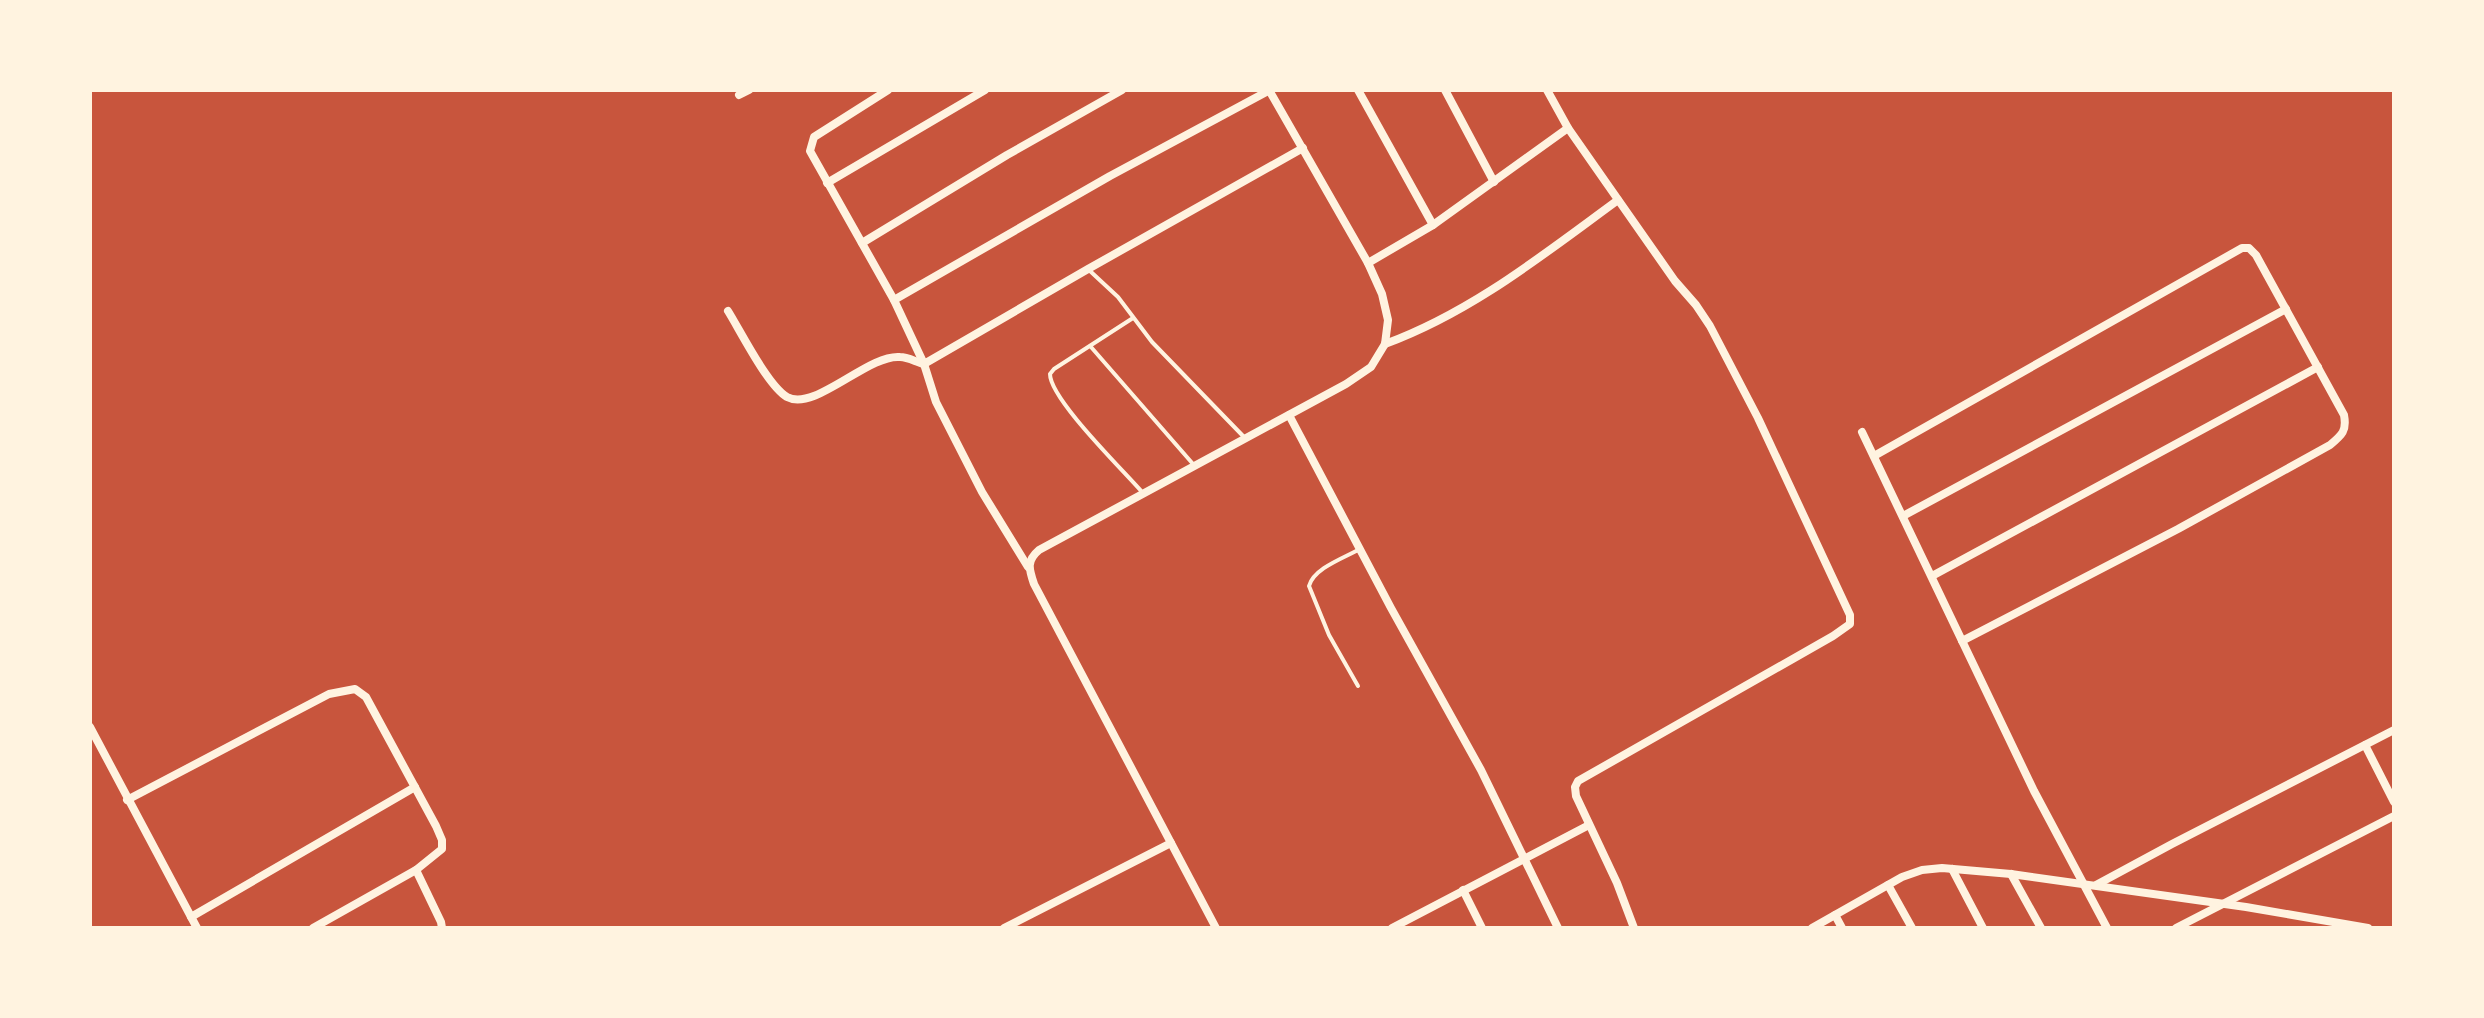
<svg xmlns="http://www.w3.org/2000/svg" width="2484" height="1018" font-family="Ubuntu,sans-serif">
<style>
.lines{fill:none;stroke-linecap:round;stroke-linejoin:round}
.service{stroke:#fff3e0;stroke-width:4}
.minor{stroke:#fff3e0;stroke-width:8}
</style>
<rect width="100%" height="100%" fill="#c8553d"/>
<g class="lines">
<g class="service">
<polyline points="1090,271 1118,297 1152,342 1244,437"/>
<path d="M 1133,318 L 1054,369 L 1050,374 C 1050,399 1123,470 1142,492"/>
<polyline points="1091,347 1193,464"/>
<path d="M 1358,686 L 1329,635 L 1309,586 C 1314,568 1344,558 1360,549"/>
</g>
<g class="minor">
<polyline points="888,90 814,137 810,151 894,300 924,364 936,402 982,492 1028,567"/>
<polyline points="1358,90 1433,225"/>
<polyline points="1445,90 1494,182"/>
<polyline points="1547,90 1568,128 1605,181 1675,281 1696,305 1710,326 1758,418 1850,615 1850,624 1833,636 1578,781 1575,787 1576,796 1617,883 1634,928"/>
<polyline points="739,95 749,90"/>
<polyline points="827,183 985,90"/>
<polyline points="862,243 1007,155 1122,90"/>
<polyline points="1368,263 1433,225 1568,128"/>
<polyline points="894,300 1110,176 1270,90"/>
<path d="M 728,311 C 741,332 768,386 787,397 C 815,412 868,354 900,357 C 908,357 916,362 924,364 L 1088,269 L 1303,148"/>
<path d="M 1385,344 C 1472,312 1544,254 1618,200"/>
<polyline points="1289,415 1391,608 1481,770 1558,928"/>
<polyline points="1862,432 2034,791 2107,928"/>
<path d="M 1874,456 L 2242,248 L 2249,248 L 2256,255 L 2344,415 C 2347,431 2342,435 2330,445 L 2178,529 L 1962,641"/>
<polyline points="1903,516 2286,309"/>
<polyline points="1932,576 2318,367"/>
<polyline points="90,727 197,928"/>
<polyline points="2365,745 2394,802"/>
<polyline points="127,800 329,694 355,689 366,697 436,826 442,840 442,849 416,870 313,928"/>
<polyline points="1952,869 1983,928"/>
<polyline points="416,870 441,922 442,928"/>
<polyline points="2011,874 2041,928"/>
<polyline points="1888,885 1912,928"/>
<polyline points="2096,885 2172,844 2394,730"/>
<polyline points="1463,890 1482,928"/>
<polyline points="1835,915 1842,928"/>
<polyline points="191,917 415,787"/>
<polyline points="1004,928 1171,843"/>
<path d="M 1216,928 L 1034,584 C 1029,569 1026,561 1039,550 L 1346,384 L 1371,367 L 1385,344 L 1388,320 L 1382,294 L 1368,263 L 1269,90"/>
<polyline points="1392,928 1589,825"/>
<polyline points="1812,928 1902,877 1922,870 1942,868 2011,874 2246,907 2368,928"/>
<polyline points="2176,928 2394,816"/>
</g>
</g>
<rect width="2484" height="1018" fill="none" stroke="#fff3e0" stroke-width="184"/>
</svg>
